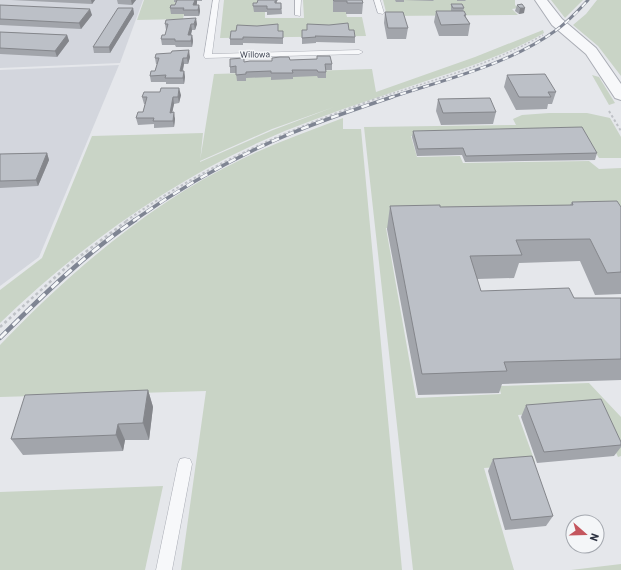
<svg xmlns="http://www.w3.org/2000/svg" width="621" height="570" font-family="Barlow,sans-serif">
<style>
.built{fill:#d3d6dd}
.green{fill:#c9d4c6}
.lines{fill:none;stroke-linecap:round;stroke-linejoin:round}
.lane-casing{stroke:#aaadb5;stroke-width:1}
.street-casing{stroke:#aaadb5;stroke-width:2}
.path-far2{stroke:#bec1c6;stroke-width:1.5;stroke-dasharray:2 2;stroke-linecap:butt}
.path-far1{stroke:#bec1c6;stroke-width:2;stroke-dasharray:2.5 2.5;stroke-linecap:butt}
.path{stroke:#bec1c6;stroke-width:2.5;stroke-dasharray:3 3;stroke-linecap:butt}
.lane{fill:#f7f8fa;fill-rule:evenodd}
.street{fill:#f7f8fa;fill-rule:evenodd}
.rail-far2-casing{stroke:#7f8593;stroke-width:3}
.rail-far1-casing{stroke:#7f8593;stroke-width:3.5}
.rail-casing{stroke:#7f8593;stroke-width:4.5}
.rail-far2{stroke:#f4f6f8;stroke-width:2;stroke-dasharray:6;stroke-linecap:butt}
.rail-far1{stroke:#f4f6f8;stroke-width:2.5;stroke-dasharray:8;stroke-linecap:butt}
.rail{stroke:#f4f6f8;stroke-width:3;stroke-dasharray:9;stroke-linecap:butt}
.wall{fill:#a2a5ab}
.shaded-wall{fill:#84868b}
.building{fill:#bcc0c7;stroke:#84868b}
.labels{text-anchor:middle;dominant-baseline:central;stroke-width:3;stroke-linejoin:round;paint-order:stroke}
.far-street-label{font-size:9px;fill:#2d3342;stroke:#f4f6f8}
</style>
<rect width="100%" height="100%" fill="#e5e7eb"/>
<g class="built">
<polygon points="0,0 143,0 120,63 0,68"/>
<polygon points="119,65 39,257 0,286 0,70"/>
</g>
<g class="green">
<polygon points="144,0 187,0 183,19 137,20"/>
<polygon points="224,0 265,0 265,18 304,18 303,0 343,0 347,17 362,17 366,36 220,38"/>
<polygon points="383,0 515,0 515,5 519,8 512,9 518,15 387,16"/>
<polygon points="551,0 583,0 565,18"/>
<polygon points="597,0 621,0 621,76 598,46 573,25 586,14"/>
<path d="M 543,30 L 544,33 C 508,54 468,67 429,80 C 391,93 353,105 316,119 C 197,162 91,235 0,323 L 0,290 L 42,258 L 92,136 L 203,133 L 200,162 L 273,130 L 334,107 L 272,129 L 200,161 L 214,74 L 372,69 L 376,92 L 475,57 Z"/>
<polygon points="592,75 599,77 615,103 609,105"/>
<polygon points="549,113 587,113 610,118 621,137 621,158 599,158 584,133 411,136 417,157 460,156 463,163 589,161 599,169 621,168 621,225 611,222 386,228 416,398 501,394 499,386 589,383 621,417 621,456 618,457 595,409 518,415 535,462 528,465 484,468 514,570 413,570 364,127 516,125 513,119 522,115"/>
<path d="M 343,118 L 343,129 L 361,129 L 402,570 L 181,570 L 206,391 L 0,397 L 0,345 C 70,272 150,203 242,159 C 275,143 309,131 343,118 Z"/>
<polygon points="163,486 145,570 0,570 0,492"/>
<polygon points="621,564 621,570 571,570"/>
</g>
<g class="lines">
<g class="lane-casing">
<g id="lane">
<polygon points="213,0 219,0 212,54 359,50 363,52 359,54 205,58 204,56"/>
<polygon points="295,0 301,0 300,16 295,15"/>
<polygon points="374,0 380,0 384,13 383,14 378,13"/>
<polygon points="185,458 190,459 192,464 172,570 156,570 178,464 180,459"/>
</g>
</g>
<g class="street-casing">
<polygon id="street" points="535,0 547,0 562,19 596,48 621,84 621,100 615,98 586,54 552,25"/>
</g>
<path class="path-far2" d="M 378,98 C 434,80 492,64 543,35"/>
<g class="path-far1">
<polyline points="609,111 621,131"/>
<path d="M 126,221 C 206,165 289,129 381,97"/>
</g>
<polyline class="path" points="0,327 71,263 128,220"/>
<use href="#lane" class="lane"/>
<use href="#street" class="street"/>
<g class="rail-far2-casing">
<path id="rail-far2" d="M 389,98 C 443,80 508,65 555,31 C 568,22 578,11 588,0"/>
</g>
<g class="rail-far1-casing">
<path id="rail-far1" d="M 133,221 C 183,186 236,156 292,133 C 325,119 359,108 392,97"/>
</g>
<g class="rail-casing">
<path id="rail" d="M 0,338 C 42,296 85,254 135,220"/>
</g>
<use href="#rail-far2" class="rail-far2"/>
<use href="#rail-far1" class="rail-far1"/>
<use href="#rail" class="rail"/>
</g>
<g class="wall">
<polygon points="11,0 95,0 92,4"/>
<polygon points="117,0 136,0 132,5 118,4"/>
<polygon points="174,0 202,0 202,1 197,1 197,5 199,5 200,11 199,16 184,16 184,14 171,14 170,8 175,5 176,2 174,2"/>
<polygon points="254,0 277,0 277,3 281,3 282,14 267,15 267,12 254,12 253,6 257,3 258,0"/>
<polygon points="333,0 362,0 363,3 362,14 346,14 346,12 333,12"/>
<polygon points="395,0 434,0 433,1 404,0 404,2 396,2"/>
<polygon points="457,0 466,0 465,1 457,1"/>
<polygon points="451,4 464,8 463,11 466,15 466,17 470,24 468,36 439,36 434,22 436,11 451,11"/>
<polygon points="522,4 524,13 519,14 515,11 517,5"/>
<polygon points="0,5 92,15 81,29 0,25"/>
<polygon points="133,8 134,14 110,53 94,53 93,47"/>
<polygon points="385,12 408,28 406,39 387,39 384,23"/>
<polygon points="165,24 197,24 195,30 192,30 191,35 192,35 193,41 192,47 176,47 175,45 162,45 161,39 165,35 167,30 166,30"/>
<polygon points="302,30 349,30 355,37 355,43 316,42 316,43 302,44"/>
<polygon points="278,31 283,31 283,44 243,43 243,45 230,45 230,39"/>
<polygon points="0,32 67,35 69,41 57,57 0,54"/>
<polygon points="317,56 332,64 332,70 326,70 326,78 318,78 317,76 293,77 293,79 271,80 271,77 246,78 246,81 237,81 236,73 230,73 230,67 245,62 317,59"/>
<polygon points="190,57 188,64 184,64 183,71 184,71 185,77 184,84 166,84 166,82 151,82 150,76 155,71 157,64 156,64 155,58"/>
<polygon points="507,75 556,92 552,104 548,104 547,109 516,110 504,87"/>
<polygon points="181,95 179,103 174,104 172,112 175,119 174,127 154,128 154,124 138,125 136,118 143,112 145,104 144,104 142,97"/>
<polygon points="438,99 496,112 493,124 441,125 436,111"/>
<polygon points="413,131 597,153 595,160 465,162 462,155 417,156 412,137"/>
<polygon points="47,153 49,160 38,186 0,188 0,154"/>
<polygon points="572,202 621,207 621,294 595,295 580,261 519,263 514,278 477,279 481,291 574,298 621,298 621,380 502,384 499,393 418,395 387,229 390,206 440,207 570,205"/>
<polygon points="148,390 153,407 149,440 125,440 123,451 23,455 11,439"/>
<polygon points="526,405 621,442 621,447 614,456 537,463 521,417"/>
<polygon points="493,459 553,516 546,526 505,530 488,471"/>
</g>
<g class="shaded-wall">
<polygon points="91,0 95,0 92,4"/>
<polygon points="131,0 136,0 132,5"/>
<polygon points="195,0 197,0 197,3 194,11 193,5"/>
<polygon points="199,5 200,11 199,16 198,10"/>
<polygon points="133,8 134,14 110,53 109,47"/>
<polygon points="520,8 525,8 524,13 519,14"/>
<polygon points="90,9 92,15 81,29 79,23"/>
<polygon points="196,18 197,24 195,30 194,24"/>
<polygon points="191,24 192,30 189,41 188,35"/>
<polygon points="67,35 69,41 57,57 55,51"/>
<polygon points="192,35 193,41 192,47 191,41"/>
<polygon points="189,50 190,57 188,64 187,58"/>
<polygon points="183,58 184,64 181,77 180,71"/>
<polygon points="184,71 185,77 184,84 183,78"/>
<polygon points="179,88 181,95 179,103 178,97"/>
<polygon points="173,97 174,104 171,119 170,113"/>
<polygon points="174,112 175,119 174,127 173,121"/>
<polygon points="47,153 49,160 38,186 36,180"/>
<polygon points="148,390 153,407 149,440 143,423"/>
<polygon points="118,424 125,440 123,451 116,435"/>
</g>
<g class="building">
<polygon points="177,0 195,0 193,5 199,5 198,10 183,10 184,8 170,8 171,5 175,5"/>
<polygon points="258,0 277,0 277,1 275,1 275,3 281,3 281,9 267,9 267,6 253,6 253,3 257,3"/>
<polygon points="333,0 362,0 363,3 347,3 347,1 334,1"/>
<polygon points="451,4 462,4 464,8 453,8"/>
<polygon points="522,4 525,8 520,8 517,5"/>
<polygon points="0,5 90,9 79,23 0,19"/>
<polygon points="118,8 133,8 109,47 93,47"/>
<polygon points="436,11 464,11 466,15 464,15 470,24 441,25"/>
<polygon points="385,12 403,12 408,28 388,28"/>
<polygon points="196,18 194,24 191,24 188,35 192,35 191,41 175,41 175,39 161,39 162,35 165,35 168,24 165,24 166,20"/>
<polygon points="348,23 349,30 354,30 355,37 315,36 316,37 302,38 302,30 307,30 307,24 329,25"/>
<polygon points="278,24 278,31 283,31 283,38 243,37 243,39 230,39 231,31 236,31 237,25 257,26"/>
<polygon points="0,32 67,35 55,51 0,48"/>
<polygon points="189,50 187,58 183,58 180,71 184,71 183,78 165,78 166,75 150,76 151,71 155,71 159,58 155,58 156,54 171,53 172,51"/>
<polygon points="317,56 330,56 332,64 325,64 326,72 318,72 317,70 292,70 293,73 271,73 271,71 246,72 246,74 236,75 236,66 230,67 230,59 244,58 244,62 250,61 272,61 272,58 280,57 289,57 290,60 317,59"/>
<polygon points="545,74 556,92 548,92 551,97 519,97 507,75"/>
<polygon points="161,88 179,88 178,97 173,97 170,113 174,112 173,121 153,121 154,118 136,118 138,112 143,112 147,97 142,97 144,92 160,92"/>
<polygon points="490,98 496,112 443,113 438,99"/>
<polygon points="582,127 597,153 466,156 463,148 418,149 413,131"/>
<polygon points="47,153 36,180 0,181 0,154"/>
<polygon points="617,201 621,207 621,272 607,273 590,239 516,240 522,255 470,256 481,291 569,288 574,298 621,298 621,359 504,362 507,371 422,374 390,206 440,205 440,207 573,205 572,202"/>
<polygon points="148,390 143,423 118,424 116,435 11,439 25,395"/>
<polygon points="601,399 621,442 621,445 544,452 526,405"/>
<polygon points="532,456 553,516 511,520 493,459"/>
</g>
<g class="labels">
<g class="far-street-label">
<text transform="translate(255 54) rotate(-1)">Willowa</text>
</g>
</g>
<g transform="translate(585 534) rotate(110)"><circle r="19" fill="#f4f6f8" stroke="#a4a8af"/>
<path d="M0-3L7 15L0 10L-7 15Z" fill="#c4565e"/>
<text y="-6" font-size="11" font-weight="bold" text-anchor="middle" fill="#2d3342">N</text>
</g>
</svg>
